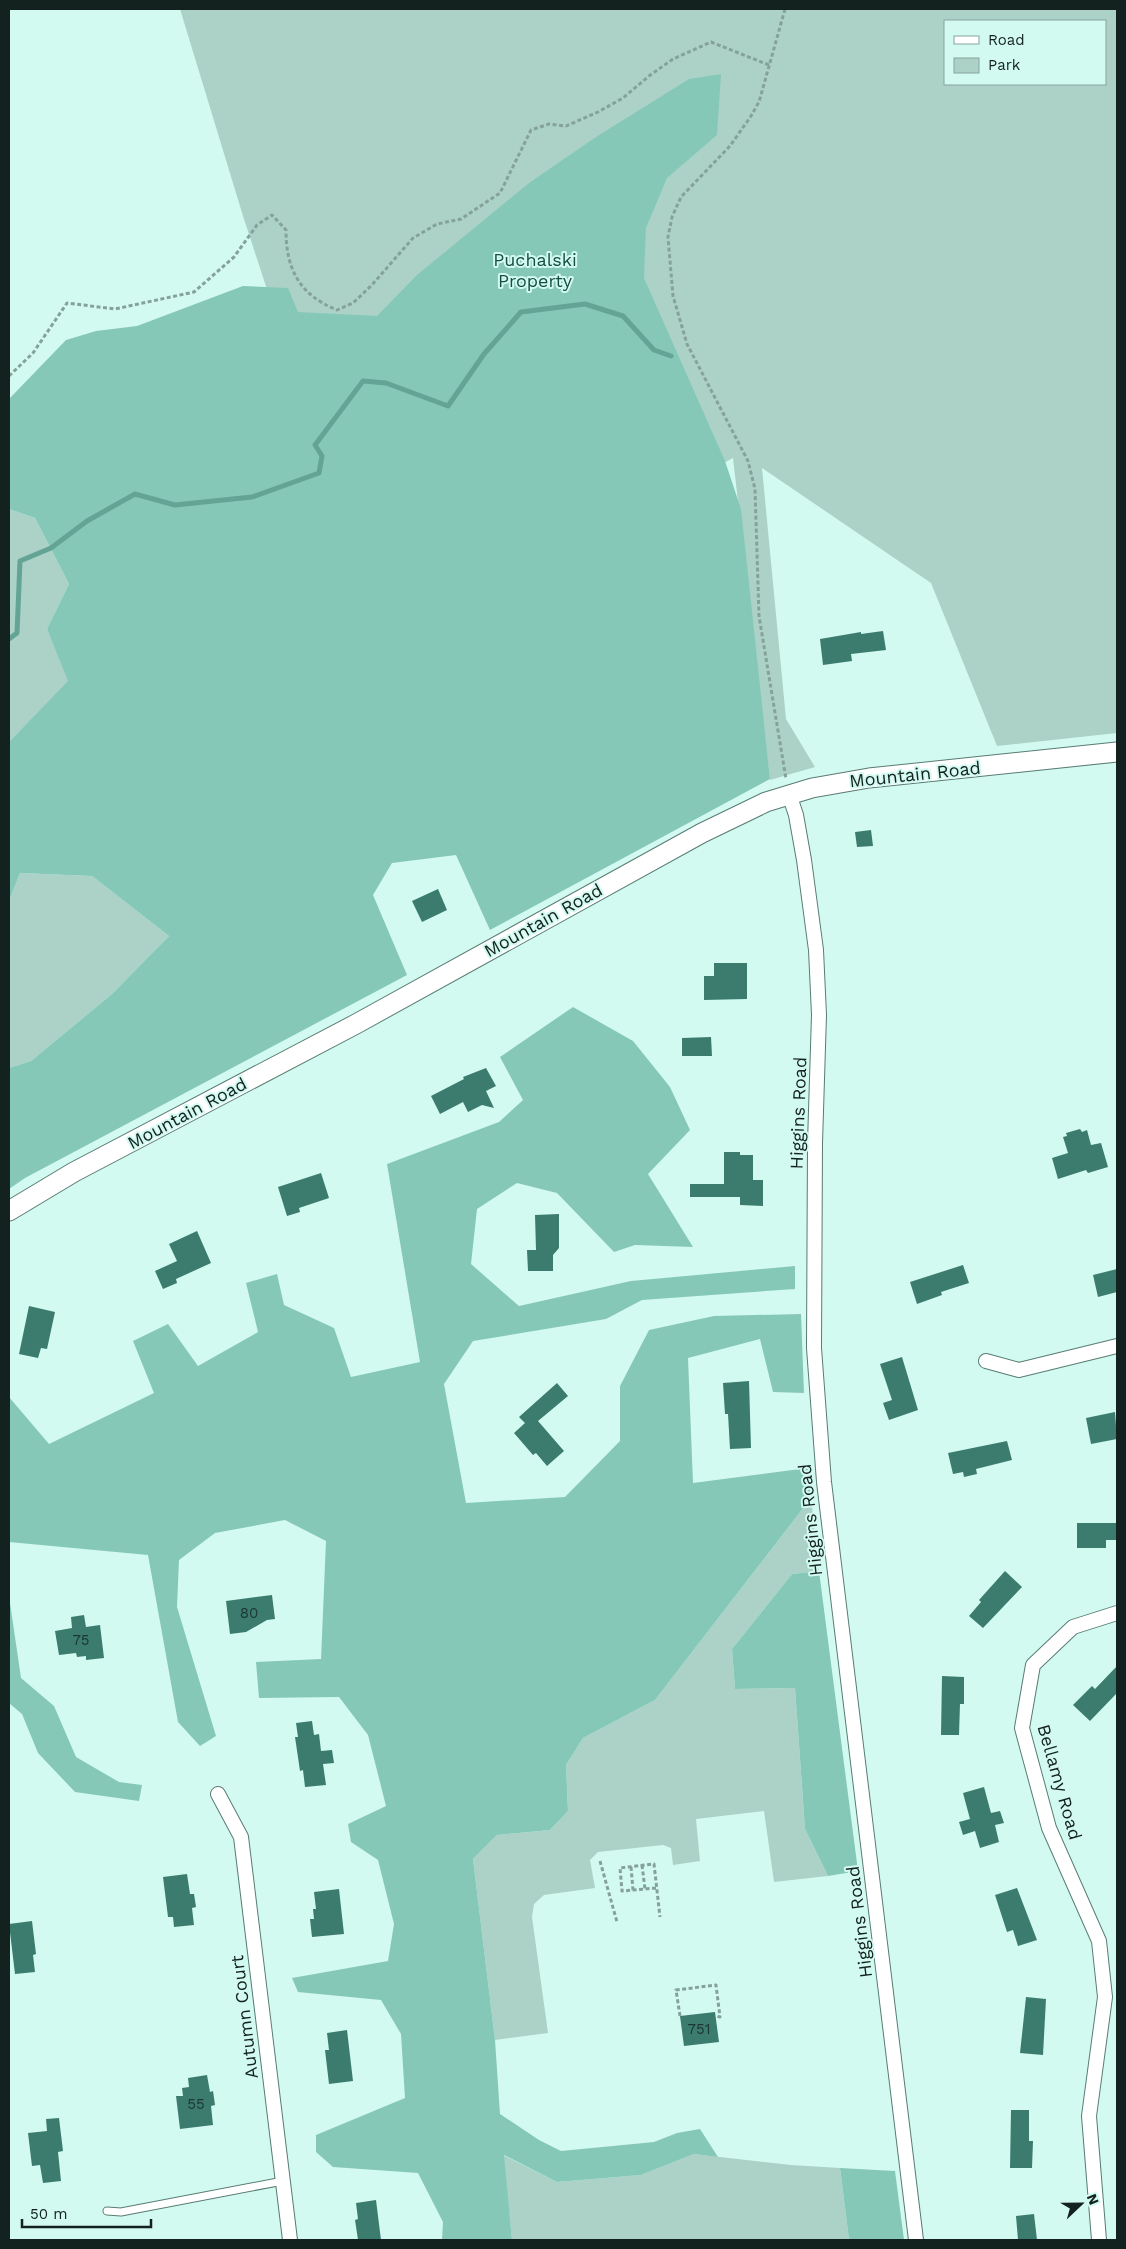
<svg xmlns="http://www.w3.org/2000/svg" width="1126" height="2249" font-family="'Work Sans',sans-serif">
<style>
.green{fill:#acd2c8;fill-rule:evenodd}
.forest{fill:#86c8b8}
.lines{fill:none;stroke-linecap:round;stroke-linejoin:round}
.stream{stroke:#63a495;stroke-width:5}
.building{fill:#3b7c6e}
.lane-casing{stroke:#587c73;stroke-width:9}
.street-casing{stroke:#587c73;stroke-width:16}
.secondary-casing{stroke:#587c73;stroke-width:21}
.path{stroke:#85a29a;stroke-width:3;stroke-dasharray:4 2.5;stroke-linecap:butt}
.lane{stroke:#fff;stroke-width:7}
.street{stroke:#fff;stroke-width:14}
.secondary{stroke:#fff;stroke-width:19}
.labels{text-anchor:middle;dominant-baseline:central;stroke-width:4;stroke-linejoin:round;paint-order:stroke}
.number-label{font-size:15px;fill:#1d3832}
.park-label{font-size:18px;fill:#164e43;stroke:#d3faf0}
.street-label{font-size:18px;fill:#13221e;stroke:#d3faf0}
</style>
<rect width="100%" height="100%" fill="#d3faf0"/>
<g class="green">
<path d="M 180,9 L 1117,9 L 1117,733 L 997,746 L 931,583 L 762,468 L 786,719 L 815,767 L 770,780 L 733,458 L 598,531 L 306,409 L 243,216 ZM 945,21 L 1105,21 L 1105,84 L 945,84 Z"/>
<polygon points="9,509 35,518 69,584 47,629 69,681 9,742"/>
<polygon points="20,873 92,876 169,936 112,994 31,1061 9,1068 9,901"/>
<polygon points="811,1498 819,1571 792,1574 732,1649 735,1689 795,1688 805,1829 828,1876 774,1882 764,1811 696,1819 700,1861 673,1865 671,1848 663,1845 598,1852 590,1860 595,1888 544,1895 534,1904 532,1917 548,2033 495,2040 473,1859 497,1835 550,1830 568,1811 566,1765 583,1738 655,1700"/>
<polygon points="694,2154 791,2165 840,2168 849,2240 512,2240 503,2155 557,2182 641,2175"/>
</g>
<g class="forest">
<polygon points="721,74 717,135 667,178 646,228 644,278 725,461 741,509 770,779 490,930 456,855 392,863 373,895 407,975 25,1178 9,1189 9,1068 31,1061 112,994 169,936 92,876 20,873 9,901 9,742 68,681 47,629 69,584 35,518 9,509 9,399 66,340 96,331 137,326 243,286 288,288 298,312 377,316 417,275 529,183 596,137 689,79"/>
<polygon points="573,1007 633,1041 670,1087 690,1130 648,1174 693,1247 635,1245 614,1252 557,1193 517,1183 477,1209 471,1264 519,1306 631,1281 795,1266 795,1289 642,1300 606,1319 473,1341 444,1384 466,1503 565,1497 620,1441 620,1386 649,1330 714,1316 801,1314 804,1393 773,1392 760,1339 688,1358 693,1483 808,1468 811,1498 655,1700 583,1738 566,1765 568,1811 550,1830 497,1835 473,1859 495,2040 500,2114 539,2140 561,2151 654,2142 677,2133 700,2129 718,2157 694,2154 641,2175 557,2182 504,2155 512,2240 442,2240 443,2222 418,2173 333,2167 316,2152 316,2135 405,2098 401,2034 381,2000 298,1992 292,1978 388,1961 394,1924 378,1860 351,1842 348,1824 386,1806 368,1735 339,1697 259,1698 256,1662 321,1659 326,1541 285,1520 215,1533 179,1560 177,1607 216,1736 200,1746 178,1722 148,1555 9,1542 9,1397 49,1444 154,1393 133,1341 168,1324 198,1366 258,1332 246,1283 277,1274 284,1305 334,1328 351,1377 420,1362 387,1164 499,1122 523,1100 500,1057"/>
<polygon points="819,1571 858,1871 828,1876 805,1829 795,1688 735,1689 732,1649 792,1574"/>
<polygon points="9,1596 21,1678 54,1706 76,1757 119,1782 142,1785 139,1801 75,1792 38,1753 22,1714 9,1703"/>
<polygon points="840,2168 895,2171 904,2240 849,2240"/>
</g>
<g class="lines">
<polyline class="stream" points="9,639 17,633 20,561 51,548 87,521 135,494 175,505 252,497 319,473 322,456 315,445 363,381 386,383 448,406 484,354 521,312 585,304 623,316 654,350 671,356"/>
</g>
<g class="building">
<polygon points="883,631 886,650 851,654 852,661 823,665 820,639 861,632 861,634"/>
<polygon points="871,830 873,846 857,847 855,832"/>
<polygon points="438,889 447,910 422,922 412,901"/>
<polygon points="714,963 747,963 747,999 704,1000 704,976 714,976"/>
<polygon points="711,1037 712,1056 682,1056 682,1038"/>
<polygon points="486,1068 496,1086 486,1091 494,1108 482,1105 468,1112 463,1102 440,1114 431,1096 464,1079 463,1077"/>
<polygon points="1080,1129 1082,1132 1087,1130 1091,1145 1101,1143 1108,1167 1088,1173 1086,1170 1058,1179 1052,1158 1068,1153 1063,1137 1067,1136 1066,1133"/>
<polygon points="724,1152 740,1152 740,1155 753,1155 753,1180 763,1180 763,1206 740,1205 740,1197 690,1197 690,1184 724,1184"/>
<polygon points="321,1173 329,1198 299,1208 300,1212 287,1216 278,1187"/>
<polygon points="559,1214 559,1248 553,1255 553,1271 528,1271 527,1250 536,1250 535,1215"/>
<polygon points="197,1231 211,1263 176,1279 177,1283 163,1289 155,1271 177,1261 169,1244"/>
<polygon points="963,1265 969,1283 941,1292 942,1295 917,1304 910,1282"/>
<polygon points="1117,1269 1117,1292 1098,1297 1093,1275"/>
<polygon points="29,1306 55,1312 47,1349 41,1348 38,1358 19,1354"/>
<polygon points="902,1357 918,1410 889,1420 883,1403 892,1400 880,1364"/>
<polygon points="749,1381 751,1448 730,1449 728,1414 725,1414 723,1383"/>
<polygon points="557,1383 568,1396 538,1421 564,1451 547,1466 536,1453 533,1455 514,1433 525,1423 519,1417"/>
<polygon points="1115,1412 1117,1439 1091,1444 1086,1418"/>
<polygon points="1007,1441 1012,1460 976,1469 977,1474 964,1477 963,1472 953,1474 948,1453"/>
<polygon points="1077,1523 1117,1523 1117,1540 1106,1540 1106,1548 1077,1548"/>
<polygon points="1005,1571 1022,1587 983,1628 969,1616 981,1602 979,1600"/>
<polygon points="272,1595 275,1619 267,1620 246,1632 230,1634 226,1601"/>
<polygon points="84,1615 86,1627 100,1625 104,1658 86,1660 86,1656 77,1657 76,1653 59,1655 55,1631 72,1628 71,1617"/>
<polygon points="1117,1666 1117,1693 1090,1721 1073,1705 1092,1686 1095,1689"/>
<polygon points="942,1676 964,1677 964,1704 960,1704 959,1735 941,1735"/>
<polygon points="312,1721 314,1735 319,1734 321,1751 332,1750 334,1763 323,1764 326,1785 305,1787 303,1770 300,1771 295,1737 298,1737 296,1723"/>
<polygon points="984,1787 991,1813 1000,1811 1004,1823 995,1825 999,1842 980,1848 975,1831 963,1835 959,1822 970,1819 963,1793"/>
<polygon points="187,1874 190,1894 194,1894 196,1907 192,1908 194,1925 174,1927 173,1917 168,1917 163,1877"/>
<polygon points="1017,1888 1037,1940 1018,1946 1013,1930 1007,1932 995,1895"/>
<polygon points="339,1889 344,1934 312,1937 310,1919 314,1919 313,1909 316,1909 314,1892"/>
<polygon points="32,1921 36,1954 33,1955 35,1972 15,1974 9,1924"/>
<polygon points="1026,1997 1046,1999 1043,2055 1020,2053"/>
<polygon points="715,2012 719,2042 684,2046 680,2016"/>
<polygon points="347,2030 353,2081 329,2084 325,2050 329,2050 327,2033"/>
<polygon points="207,2075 210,2092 213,2091 215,2105 211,2106 213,2125 180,2129 176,2096 183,2096 182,2088 189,2087 188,2078"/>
<polygon points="1011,2110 1029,2110 1029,2141 1033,2141 1032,2168 1010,2168"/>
<polygon points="59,2118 63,2151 58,2152 61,2181 43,2183 40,2165 32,2166 28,2133 47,2131 46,2119"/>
<polygon points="376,2200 381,2240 358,2240 355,2220 358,2219 356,2203"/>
<polygon points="1034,2214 1037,2240 1018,2240 1016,2216"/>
</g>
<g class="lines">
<g class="lane-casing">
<polyline id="lane" points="107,2211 121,2212 283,2181"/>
</g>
<g class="street-casing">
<g id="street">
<polyline points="789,794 796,815 804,860 816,950 819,1015 815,1143 814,1348 824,1482 916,2240"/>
<polyline points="986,1361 1019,1370 1117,1346"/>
<polyline points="218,1794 241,1837 290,2240"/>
<polyline points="1099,2240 1089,2116 1105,1997 1099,1941 1049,1828 1022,1728 1033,1665 1073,1627 1117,1613"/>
</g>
</g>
<g class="secondary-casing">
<polyline id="secondary" points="9,1211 74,1172 356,1024 702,833 766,802 812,788 869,778 1117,752"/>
</g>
<g class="path">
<polyline points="785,9 759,102 751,116 730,146 681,197 672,217 668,237 673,296 687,344 748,461 755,489 759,616 786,779"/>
<path d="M 9,376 L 33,353 L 67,303 L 115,309 L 194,292 L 234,257 L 257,225 L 272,215 L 286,230 C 286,270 300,295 337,310 L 353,303 L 371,286 L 413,238 L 437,224 L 461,219 L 500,193 L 531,130 L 549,124 L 566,126 L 598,112 L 623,98 L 649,76 L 673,59 L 711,42 L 769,65"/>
<polyline points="600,1861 617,1922"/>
<polyline points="642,1865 645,1889"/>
<polyline points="631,1867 633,1890"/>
<polyline points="656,1888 622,1891 620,1868 654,1864 660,1917"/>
<polyline points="680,2016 676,1990 716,1985 720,2017 716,2016"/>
</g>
<use href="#lane" class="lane"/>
<use href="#street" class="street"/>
<use href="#secondary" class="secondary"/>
</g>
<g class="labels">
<g class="number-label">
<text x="249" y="1613">80</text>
<text x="81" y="1640">75</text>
<text x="699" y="2029">751</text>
<text x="196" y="2104">55</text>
</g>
<g class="park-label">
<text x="535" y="259">Puchalski<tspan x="535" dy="21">Property</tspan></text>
</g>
<g class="street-label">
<text transform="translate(915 774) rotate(-6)">Mountain Road</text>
<text transform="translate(543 920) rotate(-29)">Mountain Road</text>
<text transform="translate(187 1113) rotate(-28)">Mountain Road</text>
<text transform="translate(798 1113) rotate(-88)">Higgins Road</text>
<text transform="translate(810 1520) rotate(-96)">Higgins Road</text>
<text transform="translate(1060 1782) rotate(74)">Bellamy Road</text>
<text transform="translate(859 1922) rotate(-97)">Higgins Road</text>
<text transform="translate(244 2017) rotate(-97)">Autumn Court</text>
</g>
</g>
<rect width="1126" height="2249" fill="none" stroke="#13221e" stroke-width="20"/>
<rect x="944" y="20" width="162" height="65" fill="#d3faf0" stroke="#86a49c"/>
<rect x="954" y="36" width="25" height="8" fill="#ffffff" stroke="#86a49c"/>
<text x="988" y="45" font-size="15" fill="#13221e">Road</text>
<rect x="954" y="58" width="25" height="15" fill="#acd2c8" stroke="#86a49c"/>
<text x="988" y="70" font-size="15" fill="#13221e">Park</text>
<g transform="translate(1081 2204) rotate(68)" stroke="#d3faf0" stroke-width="4" paint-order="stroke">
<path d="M0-4L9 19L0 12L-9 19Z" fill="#13221e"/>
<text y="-8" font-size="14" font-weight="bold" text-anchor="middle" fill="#13221e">N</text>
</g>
<path d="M22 2219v8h129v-8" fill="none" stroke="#13221e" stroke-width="2.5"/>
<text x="30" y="2219" font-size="15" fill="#13221e" stroke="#d3faf0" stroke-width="4" paint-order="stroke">50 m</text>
</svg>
